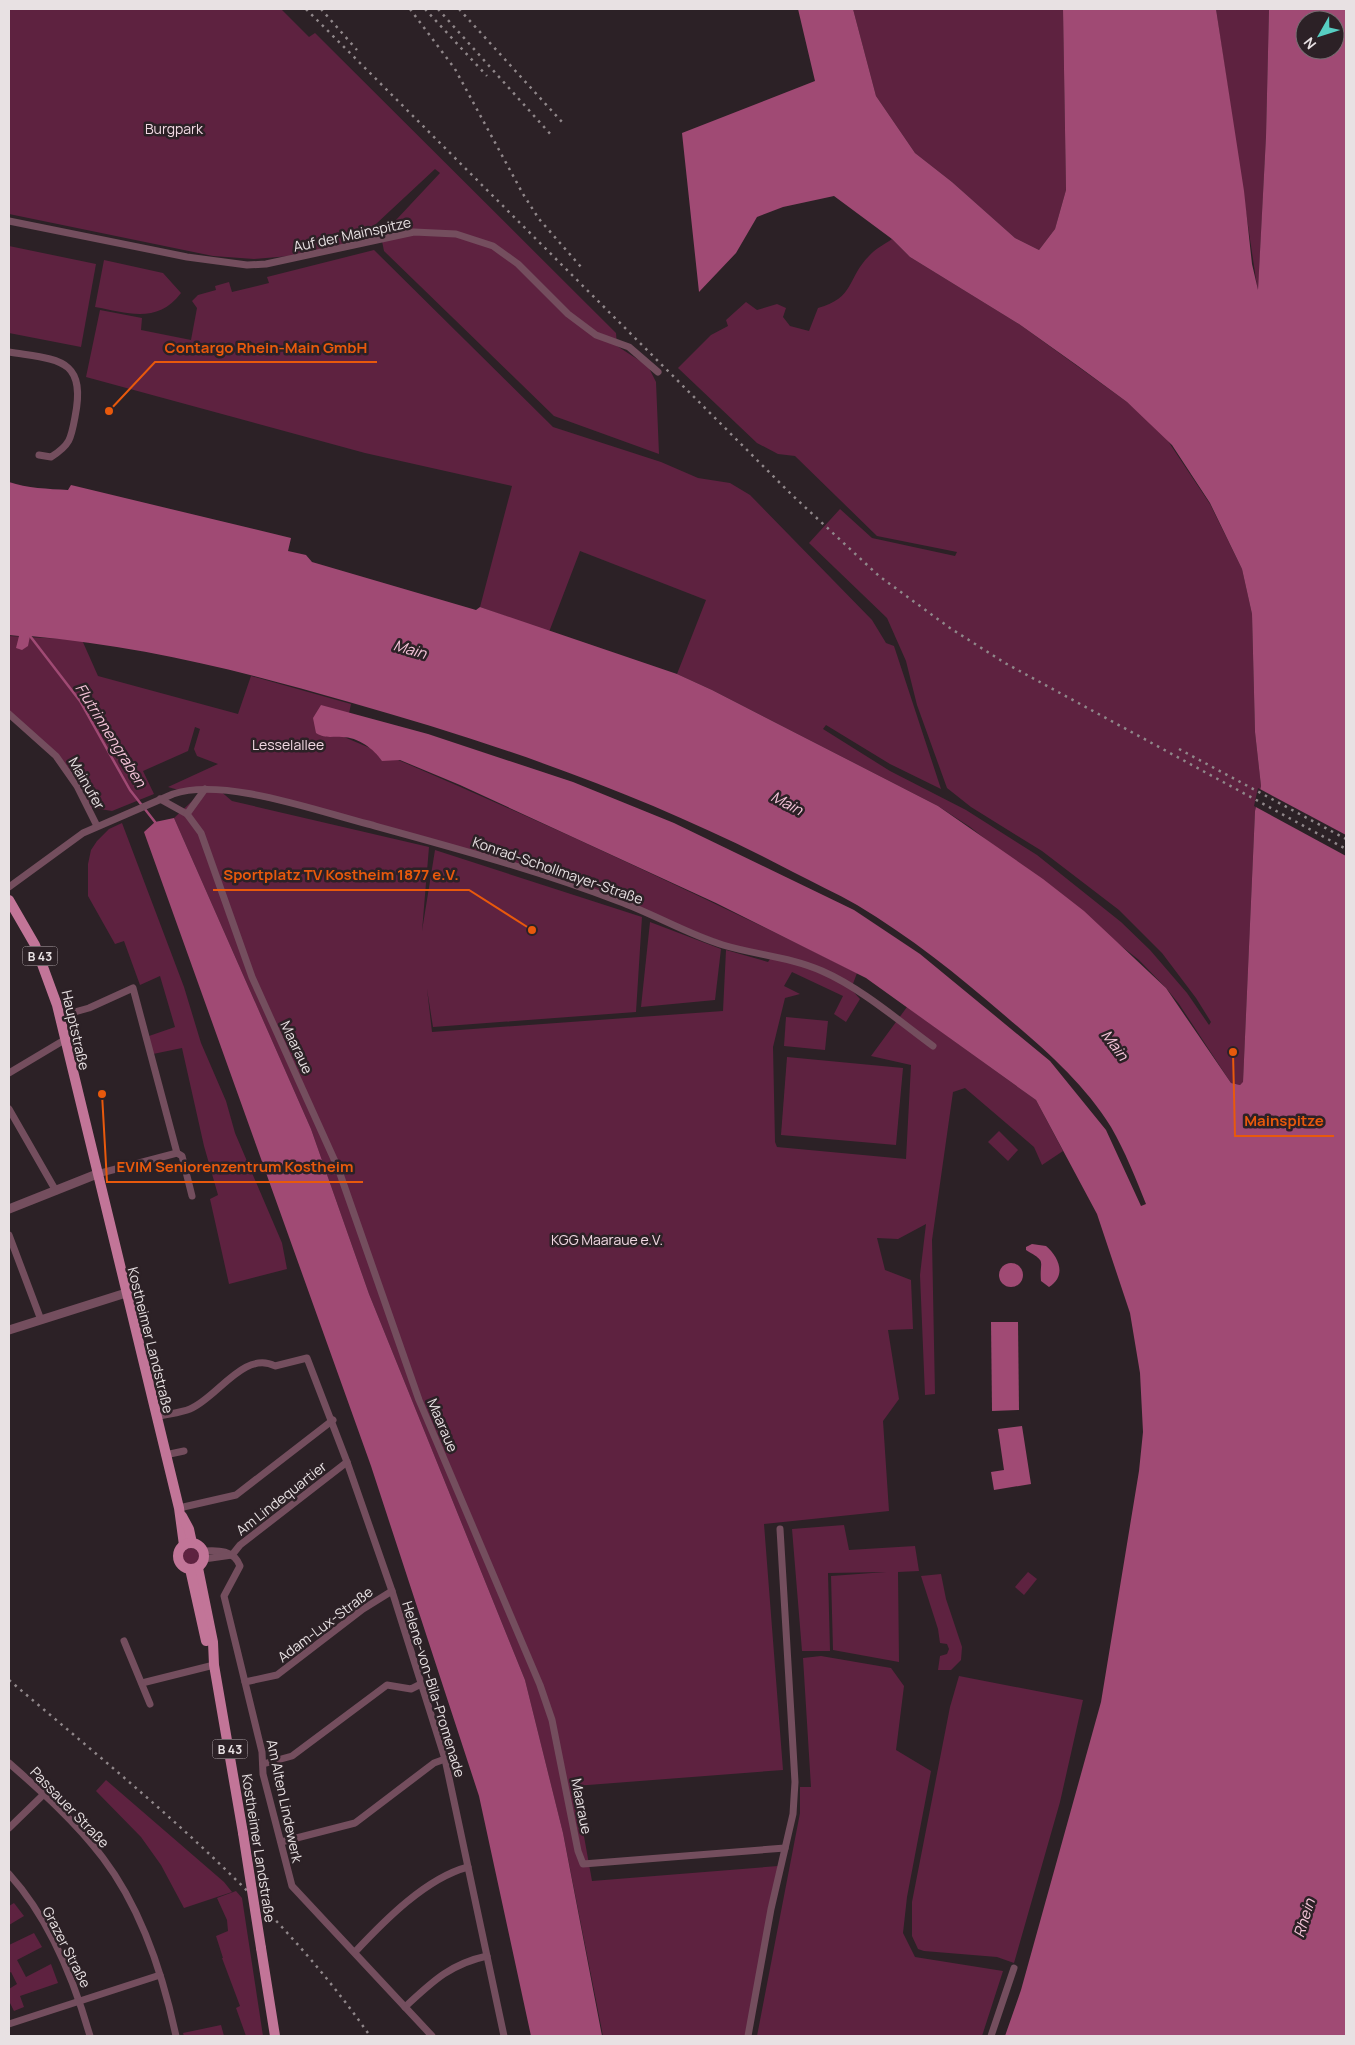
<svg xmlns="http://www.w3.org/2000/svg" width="1355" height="2045" font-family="Manrope,sans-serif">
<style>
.green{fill:#5e2240;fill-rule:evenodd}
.water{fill:#a04a74;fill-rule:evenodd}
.pier{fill:#2c2126}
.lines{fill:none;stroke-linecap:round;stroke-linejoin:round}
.stream{stroke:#a04a74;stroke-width:2.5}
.minor{stroke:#744e5e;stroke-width:7}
.tertiary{stroke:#744e5e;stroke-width:9}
.primary{stroke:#c27598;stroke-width:10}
.rail{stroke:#90878a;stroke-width:2.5;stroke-dasharray:2.5 5;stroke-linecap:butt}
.primary-bridge{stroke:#c27598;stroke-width:10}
.labels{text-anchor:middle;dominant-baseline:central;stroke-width:5;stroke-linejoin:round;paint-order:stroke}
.shield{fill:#2c2126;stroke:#b0a7aa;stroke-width:1}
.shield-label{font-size:12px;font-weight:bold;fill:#e8e1e3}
.park-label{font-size:14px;fill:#f1d8e2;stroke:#2c2126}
.street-label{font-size:14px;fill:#e8e1e3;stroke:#2c2126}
.water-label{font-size:15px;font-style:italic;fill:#f6c5da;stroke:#2c2126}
.leader{fill:none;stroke:#e8590c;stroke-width:2}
.callout-dot{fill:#e8590c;stroke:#2c2126;stroke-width:2}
.callout-label{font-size:15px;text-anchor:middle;font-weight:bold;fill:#e8590c;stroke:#2c2126;stroke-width:5;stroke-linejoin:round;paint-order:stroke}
</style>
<rect width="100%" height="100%" fill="#2c2126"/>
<g class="green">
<polygon points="9,9 281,9 309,37 315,33 616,333 617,346 648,366 656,382 659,454 554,416 384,251 381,236 440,173 435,169 362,237 340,245 290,256 254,259 213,256 9,214"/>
<polygon points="853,9 1063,9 1066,190 1055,229 1039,250 1015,238 952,182 915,153 876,96"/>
<polygon points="1216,9 1269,9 1266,136 1258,293"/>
<path d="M 892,239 L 910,257 L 1019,324 L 1127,402 L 1164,435 L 1210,504 L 1242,569 L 1252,614 L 1255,732 L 1261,786 L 1255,811 L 1243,1083 L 1240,1085 L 1231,1083 L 1179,1004 L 1166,988 L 1139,960 L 970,827 L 938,806 L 712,690 L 677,674 L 706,600 L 580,551 L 549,632 L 480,607 L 512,486 L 365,453 L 86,377 L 100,310 L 142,318 L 141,330 L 191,340 L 197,308 L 192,301 L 198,295 L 216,290 L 215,286 L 229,282 L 232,292 L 269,283 L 267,277 L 374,250 L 553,427 L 661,462 L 698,478 L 730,483 L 750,495 L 872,620 L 886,643 L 894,646 L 941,789 L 890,764 L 826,725 L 823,729 L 890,771 L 966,810 L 1037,855 L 1121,922 L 1150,950 L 1187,993 L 1209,1025 L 1211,1022 L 1196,998 L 1162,953 L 1119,910 L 1042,851 L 971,807 L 947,788 L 917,705 L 906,661 L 887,618 L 809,543 L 840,509 L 872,538 L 955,556 L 957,552 L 877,536 L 795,456 L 778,454 L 757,443 L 678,368 L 711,335 L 728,326 L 726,320 L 746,302 L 757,310 L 777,304 L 786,308 L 783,317 L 790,326 L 809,331 L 818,308 C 855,298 847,278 869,256 C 875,249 885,244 892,239 Z"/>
<polygon points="9,246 96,264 81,347 9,333"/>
<path d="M 104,260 L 163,273 L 181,293 C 158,324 128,313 95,307 Z"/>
<path d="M 9,636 L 82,640 L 98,676 L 238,714 L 251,676 L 351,704 L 344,737 C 518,810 688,889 857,973 L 851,989 L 860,999 L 846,1022 L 834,1014 L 843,996 L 792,972 L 784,986 L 800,994 L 785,998 L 773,1047 L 775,1142 L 777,1147 L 906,1159 L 911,1065 L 871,1056 L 907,1007 L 1036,1100 L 1063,1151 L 1042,1165 L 1034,1147 L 965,1088 L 953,1092 L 932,1240 L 935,1394 L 925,1395 L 920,1275 L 926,1224 L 898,1239 L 877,1238 L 885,1270 L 911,1280 L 913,1329 L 888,1330 L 899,1399 L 883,1421 L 889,1511 L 764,1524 L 783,1770 L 575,1786 L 592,1881 L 778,1866 L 746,2036 L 603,2036 L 563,1833 L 525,1680 L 369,1294 L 311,1129 L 174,818 L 205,789 L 182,791 L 168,787 L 218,764 L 197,756 L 194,749 L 200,729 L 195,727 L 188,751 L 143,771 L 154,794 L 112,811 L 88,807 L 63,765 L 9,714 ZM 219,790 L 327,813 L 581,888 L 743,950 L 772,956 L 768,962 L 726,950 L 723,1011 L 432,1032 L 427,989 L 433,1027 L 636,1012 L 642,917 L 435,850 L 422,931 L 429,847 L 232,801 Z"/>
<polygon points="122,823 184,987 201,1043 226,1101 235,1133 282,1243 287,1269 229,1284 210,1199 218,1195 204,1146 182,1048 153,1054 149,1036 175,1027 160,976 140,985 124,941 115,944 88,896 88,864 91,850 97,841 109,829"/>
<polygon points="650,922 721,949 715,1000 641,1007"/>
<polygon points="786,1017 828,1021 825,1050 784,1046"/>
<polygon points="787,1057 903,1068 896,1145 781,1135"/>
<polygon points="999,1131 1018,1150 1008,1161 988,1142"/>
<polygon points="844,1525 849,1550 915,1546 919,1571 898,1572 899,1662 833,1650 831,1576 886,1572 828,1573 830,1651 802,1651 792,1529"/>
<circle cx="191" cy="1557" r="9"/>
<polygon points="1028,1572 1037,1579 1024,1595 1015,1587"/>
<polygon points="941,1574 946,1599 962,1647 961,1660 951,1670 938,1670 940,1656 947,1654 949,1649 947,1644 940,1643 938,1629 921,1576"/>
<polygon points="821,1656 891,1668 904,1686 896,1750 931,1771 907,1897 903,1933 915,1957 1003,1971 982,2036 757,2036 800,1813 800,1787 811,1787 803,1658"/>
<polygon points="959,1676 1083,1700 1060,1802 1014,1963 997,1957 924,1951 918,1949 912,1936 912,1902 950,1707"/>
<polygon points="106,1780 224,1882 232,1892 184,1908 161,1865 141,1837 96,1791"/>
<polygon points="236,1891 242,1898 263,2036 246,2036 236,2008 240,2006 222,1958 223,1958 216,1936 228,1931 227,1920 217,1898"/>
<polygon points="14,1903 24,1916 9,1925 9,1906"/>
<polygon points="34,1933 42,1947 17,1960 26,1977 51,1964 58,1983 20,1996 24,2007 14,2011 9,2001 9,1989 17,1984 11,1972 9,1973 9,1945"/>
<polygon points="221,2025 224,2036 184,2036 183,2033"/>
</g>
<g class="water">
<path d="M 798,9 L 853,9 L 876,96 L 915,153 L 952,182 L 1015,238 L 1039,250 L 1055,229 L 1066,190 L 1063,9 L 1216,9 L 1244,191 L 1252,264 L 1258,290 L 1266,136 L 1269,9 L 1346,9 L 1346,2036 L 1005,2036 L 1021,1990 L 1101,1702 L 1139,1471 L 1143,1432 L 1140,1373 L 1130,1313 L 1097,1214 L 1036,1100 L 866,978 L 716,903 L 460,785 L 400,760 L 382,761 C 374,749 358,737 342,737 C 331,736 326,739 316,733 L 313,718 L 321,705 L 428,734 L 573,782 L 674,823 L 854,910 L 920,954 L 1050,1061 L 1106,1130 L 1141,1206 L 1146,1204 C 1136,1179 1125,1151 1111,1127 C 1083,1082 1043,1048 1003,1014 C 958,975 909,936 857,905 C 836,893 814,883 793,872 C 653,798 502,745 349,702 C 242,671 142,646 30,636 L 28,646 L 22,650 L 16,648 L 19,636 L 9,635 L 9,482 C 27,488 48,489 68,490 L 71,485 L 291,538 L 288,551 L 306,555 L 312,562 L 476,610 L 480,607 L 677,674 L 712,690 L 938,806 L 1043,879 L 1084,911 L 1166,988 L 1231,1083 L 1240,1085 L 1243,1082 L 1255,811 L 1261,786 L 1255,732 L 1252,614 L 1242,569 L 1210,503 L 1172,445 L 1127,402 L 1078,366 L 1019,324 L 910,257 L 892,239 L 834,196 L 783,207 L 757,217 L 736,253 L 699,292 L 682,133 L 815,81 ZM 1305,20 L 1335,20 L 1335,50 L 1305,50 Z"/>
<polygon points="174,818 311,1129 369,1294 525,1680 563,1833 602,2036 531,2036 479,1796 371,1466 144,832 155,822"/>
<path d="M 1032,1244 L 1046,1246 C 1059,1257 1067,1276 1049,1287 L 1041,1281 C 1039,1259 1048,1263 1026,1250 L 1026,1247 Z"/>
<circle cx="1011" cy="1275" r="12"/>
<polygon points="991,1322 1018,1322 1019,1410 992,1411"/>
<polygon points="1022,1426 1031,1484 994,1490 991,1472 1004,1470 998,1429"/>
</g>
<polygon class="pier" points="1258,788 1346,835 1346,856 1254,806"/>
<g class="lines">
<polyline class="stream" points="30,636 80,701 130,790 155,822"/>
<g class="minor">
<polyline points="9,221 187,257 247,265 266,264 414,232 456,234 493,246 518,264 568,314 596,335 629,347 658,372"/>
<path d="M 9,352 C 57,360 87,357 75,417 C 71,439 70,445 51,457 L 39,455"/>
<polyline points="9,714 56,756 77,786 97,826"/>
<polyline points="160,799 187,814 201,833 252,977 338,1168 419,1400 540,1685 552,1720 578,1851 583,1864 785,1848"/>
<polyline points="187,814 205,789"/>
<path d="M 9,887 L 83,833 L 173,794 C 223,777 317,811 368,824 C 452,847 537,870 618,901 C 654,914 687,934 723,945 C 756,955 791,957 822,971 C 861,988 899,1021 933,1046"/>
<polyline points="60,1016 89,1008 133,988 177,1153 97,1174"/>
<polyline points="9,1073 66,1039"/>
<polyline points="9,1109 56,1191"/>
<polyline points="177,1153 182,1156 192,1196"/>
<polyline points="9,1235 41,1320"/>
<path d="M 156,1417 C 167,1414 180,1413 190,1409 C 217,1398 244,1350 275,1366 L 307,1358 L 347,1462 L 392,1591 L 445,1759 L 504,2036"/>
<polyline points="165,1455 184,1451"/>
<polyline points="179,1508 236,1495 333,1420"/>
<path d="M 204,1551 C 218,1550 234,1550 240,1566 L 224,1596 L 262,1752 L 263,1774 L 292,1886 L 432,2036"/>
<polyline points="204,1559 232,1555 240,1545 347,1462"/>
<polyline points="124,1641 150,1704"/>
<polyline points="245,1682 277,1675 363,1609 392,1591"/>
<polyline points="142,1683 214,1665"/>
<path d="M 9,1763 C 42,1792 76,1822 103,1858 C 141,1908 163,1975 176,2036"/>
<polyline points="263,1764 292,1756 387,1685 411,1689 421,1684"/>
<polyline points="9,1828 44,1794"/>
<polyline points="281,1842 355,1823 434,1763 445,1759"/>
<path d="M 9,1874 C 49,1918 74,1980 90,2036"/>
<path d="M 355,1952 C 384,1921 426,1878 468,1867"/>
<path d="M 405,2007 C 432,1982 450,1964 487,1956"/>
<polyline points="9,2024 160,1975"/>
<polyline points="748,2036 771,1909 793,1814 795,1782 780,1529"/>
<polyline points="991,2036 1014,1968"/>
</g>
<g class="tertiary">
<polyline points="9,1209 97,1174"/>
<polyline points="9,1330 126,1293"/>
</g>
<g class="primary">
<polyline points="9,900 35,945 57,1005 179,1508 184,1545"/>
<polyline points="182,1516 189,1529 192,1543"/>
<circle cx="191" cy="1556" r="13"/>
<polyline points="198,1568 213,1642 214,1665 243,1833"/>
<polyline points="190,1569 206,1641"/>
<polyline points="261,1948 275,2036"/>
</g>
<g class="rail">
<polyline points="306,9 792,495 879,576 950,628 1005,663 1346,849"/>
<polyline points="321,9 357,50"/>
<polyline points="410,9 455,69 523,194 539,219 581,267"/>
<polyline points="425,9 487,76"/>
<polyline points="438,9 553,137"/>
<polyline points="459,9 562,122"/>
<polyline points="1179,749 1346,839"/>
<path d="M 9,1680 C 138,1790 272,1895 370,2036"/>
</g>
<polyline class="primary-bridge" points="243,1833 261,1948"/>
</g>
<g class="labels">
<g class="shield">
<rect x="22.5" y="946.5" width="35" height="19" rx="4"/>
<rect x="212.5" y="1739.5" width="35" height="19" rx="4"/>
</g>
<g class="shield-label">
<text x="40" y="956">B 43</text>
<text x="230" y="1749">B 43</text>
</g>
<g class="park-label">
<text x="174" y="128">Burgpark</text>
<text x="288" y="744">Lesselallee</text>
<text x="607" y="1239">KGG Maaraue e.V.</text>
</g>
<g class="street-label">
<text transform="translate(352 234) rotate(-12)">Auf der Mainspitze</text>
<text transform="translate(87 783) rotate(60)">Mainufer</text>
<text transform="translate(558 870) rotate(19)">Konrad-Schollmayer-Straße</text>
<text transform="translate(76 1030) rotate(77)">Hauptstraße</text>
<text transform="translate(297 1047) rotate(65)">Maaraue</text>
<text transform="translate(151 1340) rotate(76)">Kostheimer Landstraße</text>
<text transform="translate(443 1425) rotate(67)">Maaraue</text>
<text transform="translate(281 1498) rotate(-38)">Am Lindequartier</text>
<text transform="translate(325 1624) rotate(-37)">Adam-Lux-Straße</text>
<text transform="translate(434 1689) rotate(73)">Helene-von-Bila-Promenade</text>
<text transform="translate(285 1801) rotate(78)">Am Alten Lindewerk</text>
<text transform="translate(582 1806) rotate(79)">Maaraue</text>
<text transform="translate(70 1807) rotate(46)">Passauer Straße</text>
<text transform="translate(259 1848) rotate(81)">Kostheimer Landstraße</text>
<text transform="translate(67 1947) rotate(63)">Grazer Straße</text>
</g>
<g class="water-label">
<text transform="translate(410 649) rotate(16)">Main</text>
<text transform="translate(111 735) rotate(58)">Flutrinnengraben</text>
<text transform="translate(787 803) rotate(28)">Main</text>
<text transform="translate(1115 1045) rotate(53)">Main</text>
<text transform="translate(1304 1918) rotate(-73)">Rhein</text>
</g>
</g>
<path class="leader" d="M109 411L155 362H377M532 930L469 890H213M1233 1052L1235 1136H1334M102 1094L107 1182H363"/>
<g class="callout-dot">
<circle cx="109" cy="411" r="5"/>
<circle cx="532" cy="930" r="5"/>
<circle cx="1233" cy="1052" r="5"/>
<circle cx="102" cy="1094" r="5"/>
</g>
<g class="callout-label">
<text x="266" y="353">Contargo Rhein-Main GmbH</text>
<text x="341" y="880">Sportplatz TV Kostheim 1877 e.V.</text>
<text x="1284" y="1126">Mainspitze</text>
<text x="235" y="1172">EVIM Seniorenzentrum Kostheim</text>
</g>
<rect width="1355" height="2045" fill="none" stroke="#e8e1e3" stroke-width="20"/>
<g transform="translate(1320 35) rotate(231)"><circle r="24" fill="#2c2126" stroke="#776e72"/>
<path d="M0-4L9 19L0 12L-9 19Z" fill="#57cec2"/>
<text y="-8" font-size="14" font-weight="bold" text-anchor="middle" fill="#e8e1e3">N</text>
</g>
</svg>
